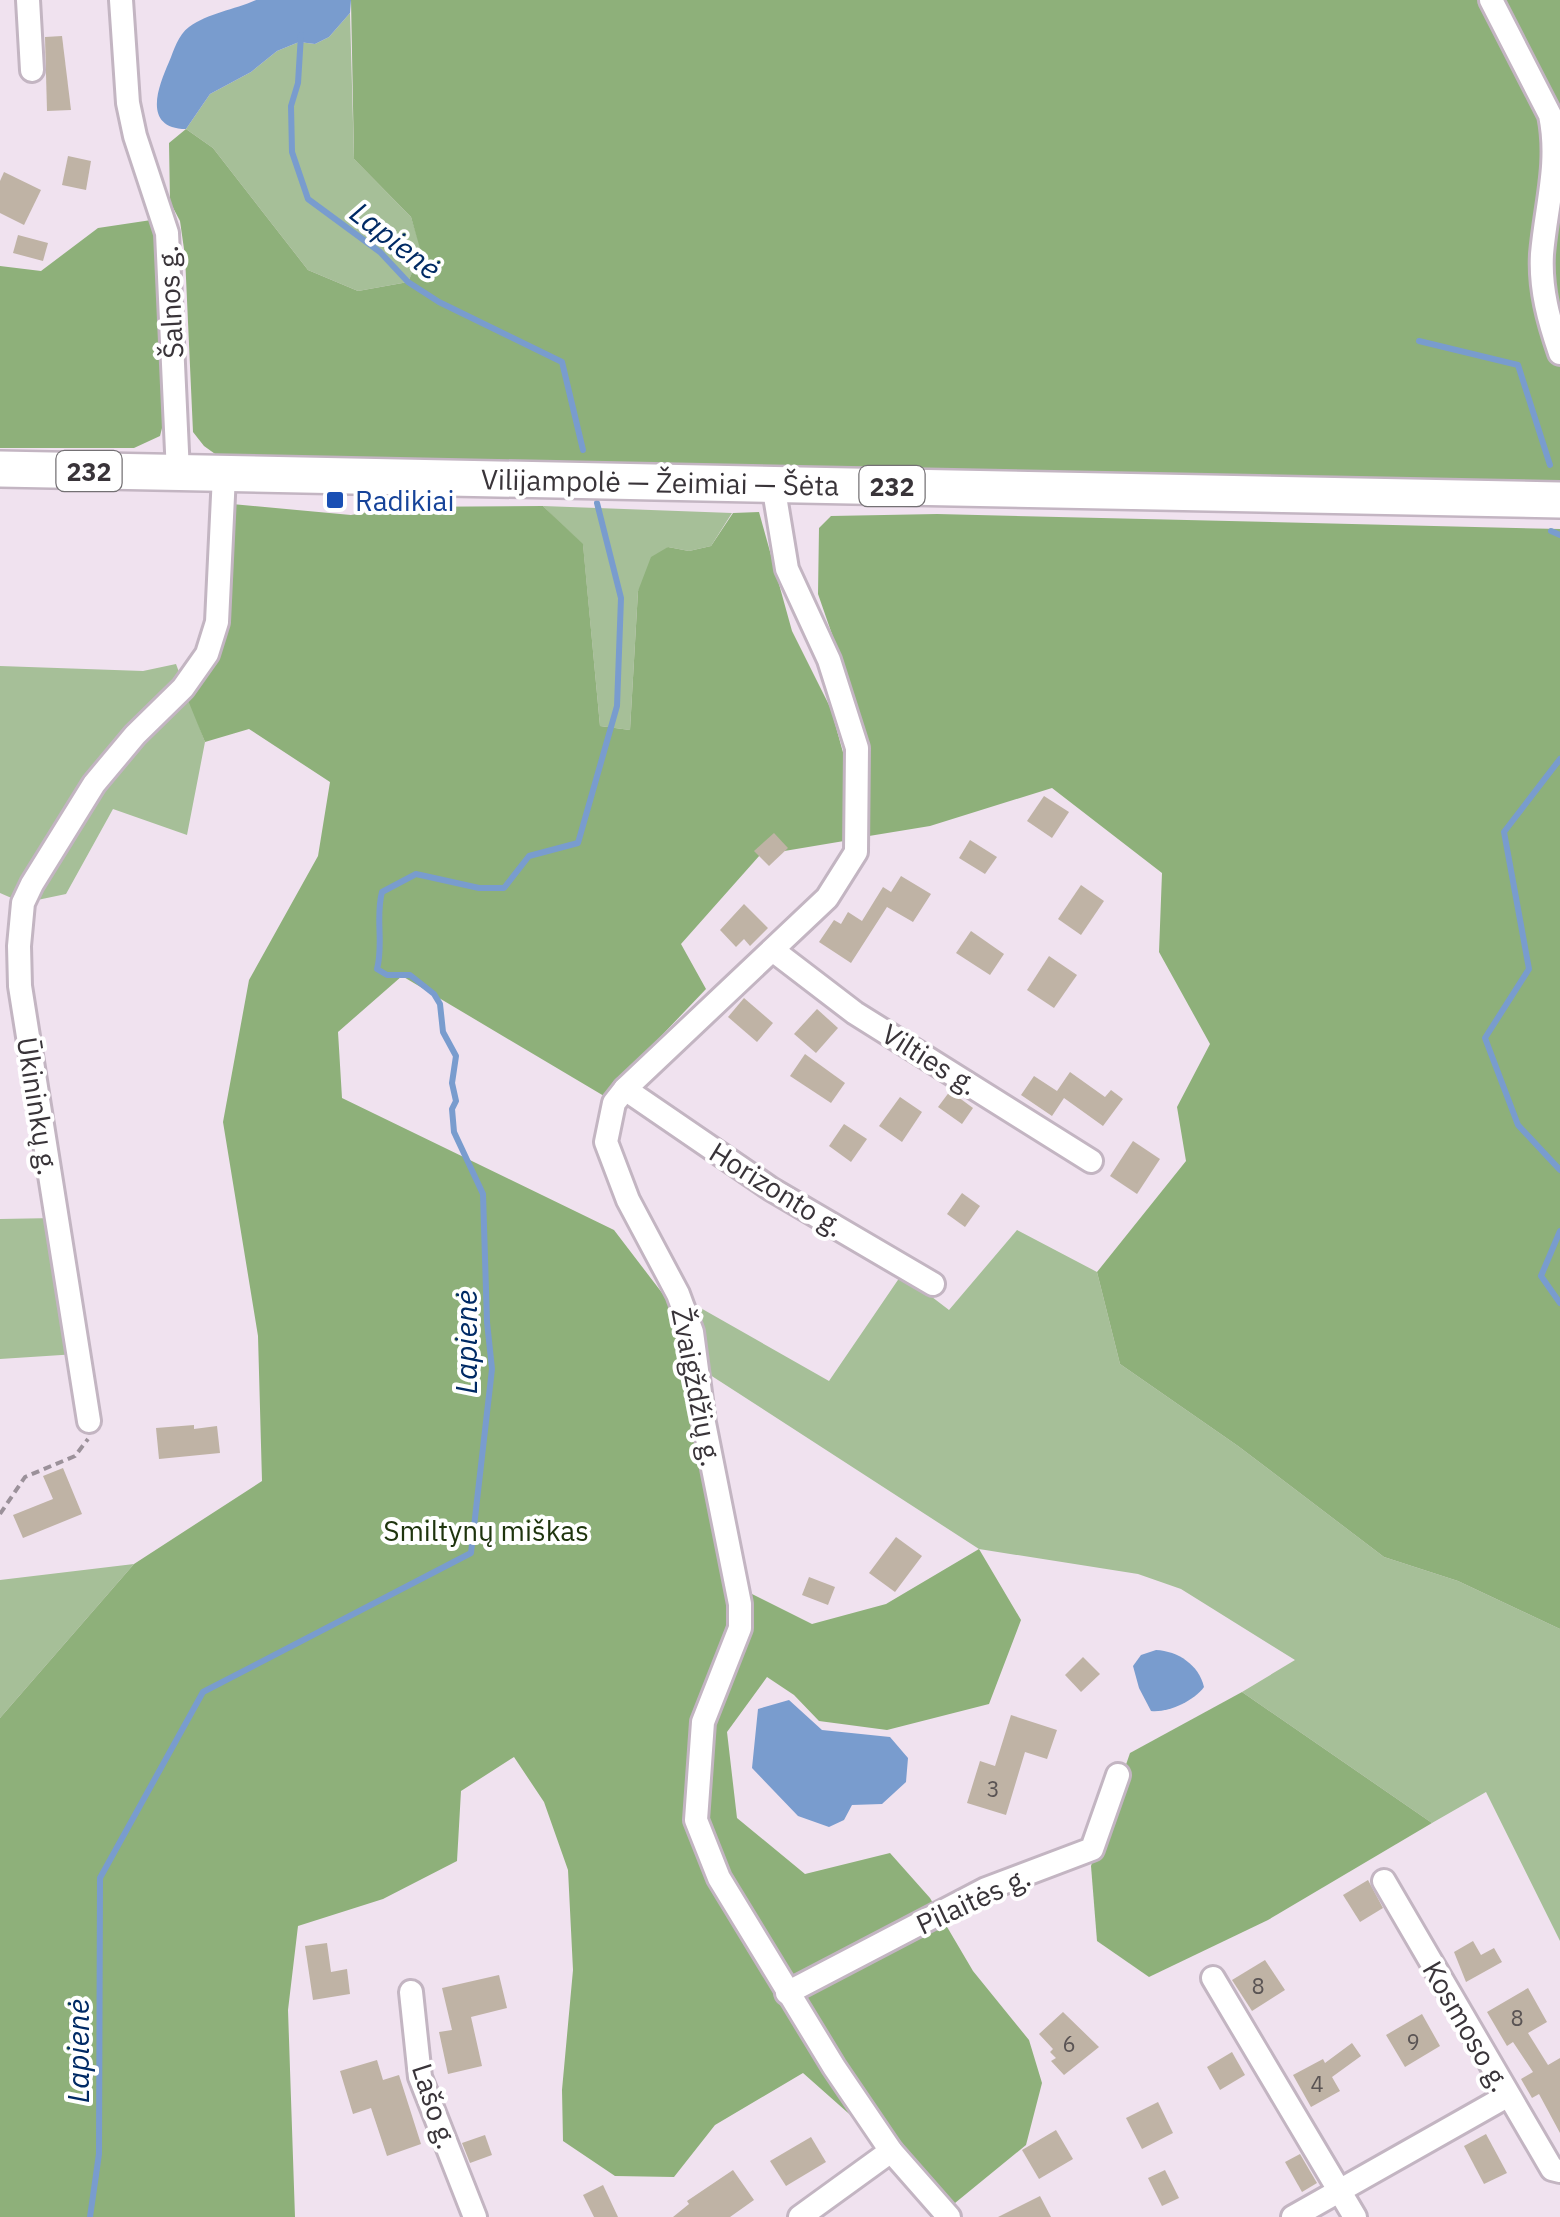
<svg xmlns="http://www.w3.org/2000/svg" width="1560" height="2217" font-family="'IBM Plex Sans',sans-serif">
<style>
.green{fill:#a6bf98}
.forest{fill:#8eb07a}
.water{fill:#799cce}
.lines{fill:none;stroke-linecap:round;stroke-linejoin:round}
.stream{stroke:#799cce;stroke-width:6}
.building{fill:#bfb3a5}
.street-casing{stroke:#c3b5c2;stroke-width:28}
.primary-casing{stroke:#c3b5c2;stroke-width:40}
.path{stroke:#9b919a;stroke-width:4;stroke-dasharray:8 5;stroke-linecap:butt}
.street{stroke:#fff;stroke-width:22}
.primary{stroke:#fff;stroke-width:35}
.transit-dot{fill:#1a4fb4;stroke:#fff;stroke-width:4}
.labels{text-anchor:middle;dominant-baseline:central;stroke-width:8;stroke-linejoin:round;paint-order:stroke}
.number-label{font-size:22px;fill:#5a5454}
.shield{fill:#fff;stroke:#747174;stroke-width:2.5}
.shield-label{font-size:25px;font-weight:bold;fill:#393439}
.street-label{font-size:28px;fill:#393439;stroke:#fff}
.transit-label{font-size:28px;fill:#164399;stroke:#fff;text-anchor:start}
.park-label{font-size:28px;fill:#1e340d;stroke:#fff}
.water-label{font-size:30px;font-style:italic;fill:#002a65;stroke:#fff}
</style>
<rect width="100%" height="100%" fill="#f0e2ef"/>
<g class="green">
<polygon points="350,13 354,159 411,217 422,252 408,282 358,291 308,270 213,148 186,129 210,94 251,72 277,51 299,42 315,44 329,37"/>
<polygon points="543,506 732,513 711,546 689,551 668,547 638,591 630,730 600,726 583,545"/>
<polygon points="176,664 205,742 187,835 113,809 66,894 23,903 0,893 0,666 143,671"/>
<polygon points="55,1218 77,1354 0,1359 0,1219"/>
<polygon points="1017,1230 1097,1272 1120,1364 1238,1446 1384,1557 1458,1581 1560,1629 1560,1941 1486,1792 1432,1823 1242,1692 1295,1660 1181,1589 1138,1574 979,1549 704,1371 690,1302 829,1381 902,1274 949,1310"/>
<polygon points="134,1564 0,1718 0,1580"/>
</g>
<g class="forest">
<polygon points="351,0 1560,0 1560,487 225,461 204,446 193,432 185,256 180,221 170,202 169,143 186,129 213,148 308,270 358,291 408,282 421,252 411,217 354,159"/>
<polygon points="158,219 166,412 160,436 134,448 0,448 0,266 41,271 98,228"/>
<polygon points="232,504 351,515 397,507 543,506 583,544 600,726 630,730 638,591 651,557 668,547 689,551 711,546 733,513 759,512 792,631 831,709 844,756 844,841 760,855 681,944 706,989 604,1096 402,976 338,1032 342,1098 614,1230 682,1319 746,1591 812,1624 886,1604 979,1549 1021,1620 989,1704 887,1730 819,1721 794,1695 767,1677 727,1732 737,1818 805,1874 890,1853 930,1898 973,1971 1029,2040 1042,2083 1026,2145 944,2212 891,2151 803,2073 715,2125 674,2177 615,2176 563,2141 562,2090 573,1970 568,1870 544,1802 514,1757 461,1791 457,1861 383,1899 298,1926 288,2010 295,2217 0,2217 0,1718 134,1564 262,1481 258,1336 223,1122 249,980 318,856 330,782 249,729 205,742 183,688 208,665"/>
<polygon points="937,514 1560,529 1560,1629 1458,1581 1384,1557 1238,1446 1120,1364 1097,1272 1186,1161 1177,1107 1210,1044 1159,952 1162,873 1052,788 930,826 869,836 869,779 858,709 818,594 819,528 831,516"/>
<polygon points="1242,1692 1432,1823 1268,1920 1149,1977 1097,1941 1091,1866 1130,1753"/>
</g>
<g class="water">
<path d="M 256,0 L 351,0 L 350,13 L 329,37 L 315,44 L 299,42 L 277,51 L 251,72 L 210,94 L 186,129 C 142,128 158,87 169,62 C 174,50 178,35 189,27 C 208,13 234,10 256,0 Z"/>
<path d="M 1156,1650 C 1178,1651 1199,1665 1204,1687 C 1194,1701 1168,1713 1151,1711 L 1139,1688 L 1133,1666 L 1141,1655 Z"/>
<polygon points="789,1700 822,1730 890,1737 908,1758 906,1782 882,1804 852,1805 844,1820 829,1827 798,1816 752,1768 758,1709"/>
</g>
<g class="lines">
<g class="stream">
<polyline points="301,35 298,83 291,106 292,152 308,199 380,252 408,282 439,302 562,362 583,450"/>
<polyline points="1419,341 1518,365 1550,465"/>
<polyline points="1551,531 1560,535"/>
<polyline points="1560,759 1504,832 1529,969 1485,1038 1518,1125 1560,1170"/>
<polyline points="1560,1231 1541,1276 1560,1303"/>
<path d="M 90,2217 L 99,2154 L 100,1878 L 203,1692 L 471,1553 L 492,1369 L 487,1322 L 483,1194 L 454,1132 L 452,1109 L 456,1101 L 452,1083 L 456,1056 L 443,1032 L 440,1004 L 434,994 L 410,975 L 387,975 L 377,969 C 384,943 375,918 382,892 L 416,874 L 479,888 L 504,888 L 529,856 L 578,843 L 617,706 L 621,598 L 597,503"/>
</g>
</g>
<g class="building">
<polygon points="62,36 71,110 47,111 45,37"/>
<polygon points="68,156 91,161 86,190 62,185"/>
<polygon points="4,172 41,190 24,225 0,213 0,181"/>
<polygon points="18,235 48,243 43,261 13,253"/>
<polygon points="1044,796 1069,812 1052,838 1027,821"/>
<polygon points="774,833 788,848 769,866 754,851"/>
<polygon points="970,840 997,857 985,874 959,858"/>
<polygon points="901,876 931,894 913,922 887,907 851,963 819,942 834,920 841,924 848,912 862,921 883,887 891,892"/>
<polygon points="1081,885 1104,901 1081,935 1058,919"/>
<polygon points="744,904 768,928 750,946 744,939 736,947 720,930"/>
<polygon points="971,931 1004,954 990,975 956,953"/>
<polygon points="1049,956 1077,975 1054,1008 1027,990"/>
<polygon points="744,998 773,1023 757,1042 728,1017"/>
<polygon points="817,1009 838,1028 816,1053 794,1034"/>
<polygon points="805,1054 845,1083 831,1103 790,1076"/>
<polygon points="1070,1072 1105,1097 1111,1090 1123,1099 1103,1126 1064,1098 1052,1116 1021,1095 1034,1076 1057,1091"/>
<polygon points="950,1091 973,1108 962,1124 938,1107"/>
<polygon points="900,1097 922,1112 902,1142 879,1126"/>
<polygon points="844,1124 867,1139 851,1162 829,1146"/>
<polygon points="1133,1141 1160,1159 1137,1194 1110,1176"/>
<polygon points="962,1193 980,1206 965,1227 947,1214"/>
<polygon points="194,1425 194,1429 217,1426 220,1453 159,1459 156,1428"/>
<polygon points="63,1468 82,1514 23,1538 13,1515 53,1499 43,1476"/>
<polygon points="896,1537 922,1556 895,1592 869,1573"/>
<polygon points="809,1577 835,1587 828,1605 802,1595"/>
<polygon points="1083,1657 1100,1674 1081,1692 1065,1675"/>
<polygon points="1011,1715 1057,1730 1047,1759 1025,1752 1006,1815 967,1803 980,1761 995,1766"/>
<polygon points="1368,1880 1383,1908 1360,1922 1343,1895"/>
<polygon points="1473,1941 1481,1955 1494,1948 1502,1962 1466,1982 1454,1952"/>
<polygon points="327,1943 331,1972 347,1969 350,1994 313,2000 305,1946"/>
<polygon points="1265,1960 1285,1990 1252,2011 1232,1980"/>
<polygon points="499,1975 507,2008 471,2017 482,2066 448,2074 439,2032 452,2030 442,1988"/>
<polygon points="1528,1988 1547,2022 1528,2033 1548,2065 1560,2058 1560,2133 1539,2094 1532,2098 1521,2079 1533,2072 1513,2042 1507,2046 1487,2012"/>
<polygon points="1063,2012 1099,2047 1064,2075 1051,2061 1056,2058 1050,2052 1053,2049 1039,2034"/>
<polygon points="1422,2014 1440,2046 1405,2067 1386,2035"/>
<polygon points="1352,2043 1361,2056 1332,2077 1340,2091 1311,2107 1293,2075 1323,2059 1325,2063"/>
<polygon points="1232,2052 1245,2075 1220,2090 1207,2067"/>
<polygon points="377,2060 383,2080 399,2075 421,2144 387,2156 371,2108 353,2114 340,2071"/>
<polygon points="1158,2102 1173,2133 1142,2149 1126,2118"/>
<polygon points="1056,2130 1073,2159 1039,2179 1022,2150"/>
<polygon points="1486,2134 1507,2173 1484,2184 1464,2146"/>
<polygon points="485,2135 492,2155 470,2163 462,2143"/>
<polygon points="811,2137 826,2162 786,2186 770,2161"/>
<polygon points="1300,2154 1317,2183 1302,2192 1285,2162"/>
<polygon points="733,2170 754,2200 730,2217 673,2217 689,2204 687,2201"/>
<polygon points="1165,2170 1179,2198 1162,2206 1148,2178"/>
<polygon points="603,2185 618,2217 594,2217 583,2195"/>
<polygon points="1040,2196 1051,2217 998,2217"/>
</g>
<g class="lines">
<g class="street-casing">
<g id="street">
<polyline points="28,0 32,70"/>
<polyline points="121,0 128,103 135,136 167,233 178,473"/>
<path d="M 1491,0 L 1550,115 C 1560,164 1546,206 1542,254 C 1540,289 1549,321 1560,353"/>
<polyline points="773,484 787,569 829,660 857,748 856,852 827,898 625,1089 614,1103 606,1142 628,1200 678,1294 692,1332 704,1423 740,1604 740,1628 703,1722 696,1820 719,1878 834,2067 891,2151 949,2217"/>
<polyline points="774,951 855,1013 1091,1161"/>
<polyline points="625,1089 771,1189 933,1284"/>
<polyline points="89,1421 20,986 19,946 23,903 32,884 94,784 135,735 183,688 207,654 217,622 224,475"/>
<polyline points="1384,1881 1552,2169 1560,2171"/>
<polyline points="1213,1978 1355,2217"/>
<polyline points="411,1992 420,2077 475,2217"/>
<polyline points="787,1993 986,1889 1092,1849 1118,1775"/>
<polyline points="800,2217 891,2151"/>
<polyline points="1293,2217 1507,2096"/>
</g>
</g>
<g class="primary-casing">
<polyline id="primary" points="0,469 1560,500"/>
</g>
<polyline class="path" points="0,1514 25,1477 75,1456 88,1439"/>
<use href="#street" class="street"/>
<use href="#primary" class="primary"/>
</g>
<rect class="transit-dot" x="325" y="490" width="20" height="20" rx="5"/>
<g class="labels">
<g class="number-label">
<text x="993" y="1788">3</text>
<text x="1258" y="1985">8</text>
<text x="1517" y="2017">8</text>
<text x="1413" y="2041">9</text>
<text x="1069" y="2043">6</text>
<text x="1317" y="2083">4</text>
</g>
<g class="shield">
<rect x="56.5" y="451" width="65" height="40" rx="8"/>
<rect x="859.5" y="466" width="65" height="40" rx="8"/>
</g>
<g class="shield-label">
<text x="89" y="471">232</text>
<text x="892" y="486">232</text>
</g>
<g class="street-label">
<text transform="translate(170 302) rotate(-93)">Šalnos g.</text>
<text transform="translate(660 482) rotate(1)">Vilijampolė — Žeimiai — Šėta</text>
<text transform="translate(930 1059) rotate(32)">Vilties g.</text>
<text transform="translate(38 1106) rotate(81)">Ūkininkų g.</text>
<text transform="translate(777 1189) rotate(32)">Horizonto g.</text>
<text transform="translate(697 1387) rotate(79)">Žvaigždžių g.</text>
<text transform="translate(973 1900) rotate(-25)">Pilaitės g.</text>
<text transform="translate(1467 2026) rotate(60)">Kosmoso g.</text>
<text transform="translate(435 2106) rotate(72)">Lašo g.</text>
</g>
<g class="transit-label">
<text x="355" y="500">Radikiai</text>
</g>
<g class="park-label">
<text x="486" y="1530">Smiltynų miškas</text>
</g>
<g class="water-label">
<text transform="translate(396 240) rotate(38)">Lapienė</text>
<text transform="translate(465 1342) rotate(-90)">Lapienė</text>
<text transform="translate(77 2051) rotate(-90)">Lapienė</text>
</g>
</g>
</svg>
